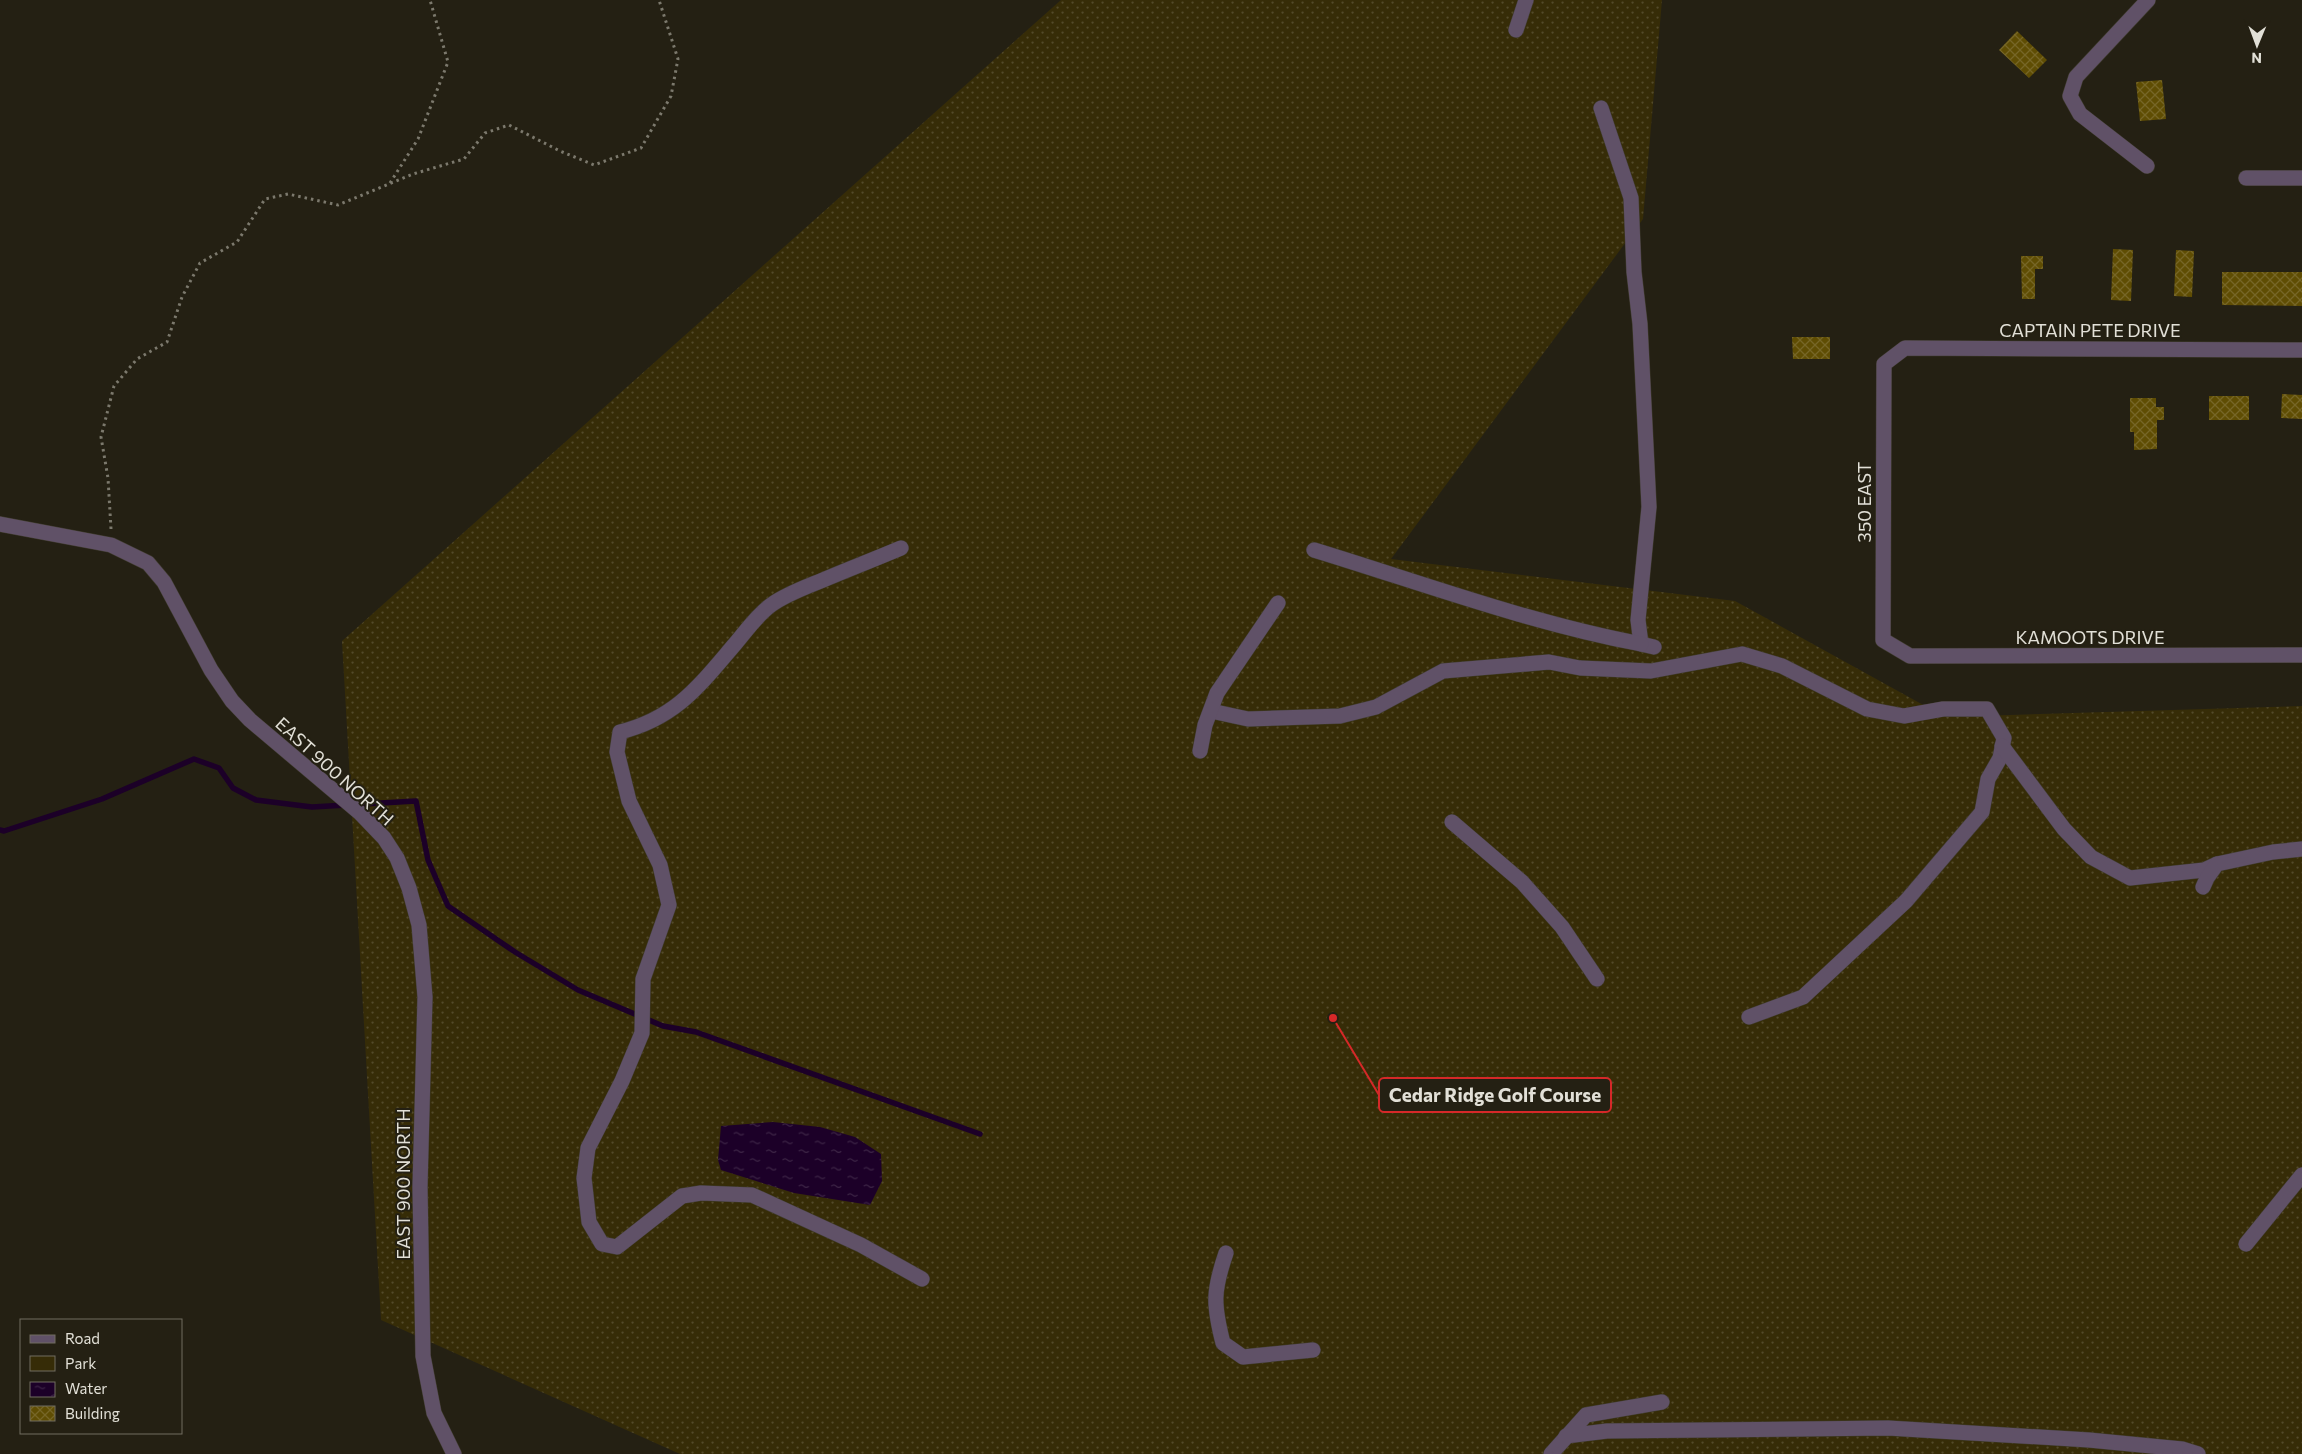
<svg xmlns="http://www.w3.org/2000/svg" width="2302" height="1454" font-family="Commissioner,sans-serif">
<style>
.green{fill:url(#green-dots)}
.water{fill:url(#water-ripples)}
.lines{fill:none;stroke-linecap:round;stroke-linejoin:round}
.stream{stroke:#1c0028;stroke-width:5.5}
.building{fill:url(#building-cross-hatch)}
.minor-casing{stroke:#3f3b2e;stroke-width:16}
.path{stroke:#7c796d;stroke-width:3;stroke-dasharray:2.5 4;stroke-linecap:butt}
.minor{stroke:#605167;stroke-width:15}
.labels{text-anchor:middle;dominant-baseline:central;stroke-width:4;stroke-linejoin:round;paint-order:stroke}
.street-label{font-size:18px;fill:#e2e0d7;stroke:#242013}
.leader{fill:none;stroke:#d62828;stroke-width:2}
.callout-dot{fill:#d62828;stroke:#242013;stroke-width:2}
.callout{fill:#242013;stroke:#d62828;stroke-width:2}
.callout-label{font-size:19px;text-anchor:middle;font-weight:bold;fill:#e2e0d7}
</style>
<defs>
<pattern id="green-dots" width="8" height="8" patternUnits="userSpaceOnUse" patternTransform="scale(1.25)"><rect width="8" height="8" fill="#362c07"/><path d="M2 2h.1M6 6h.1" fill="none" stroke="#534a2a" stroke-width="1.8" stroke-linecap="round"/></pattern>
<pattern id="water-ripples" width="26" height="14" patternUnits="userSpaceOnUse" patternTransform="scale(1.25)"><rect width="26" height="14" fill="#1c0028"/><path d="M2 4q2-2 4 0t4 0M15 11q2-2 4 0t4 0" fill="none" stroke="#3d2546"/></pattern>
<pattern id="building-cross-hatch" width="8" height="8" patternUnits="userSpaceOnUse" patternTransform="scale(1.25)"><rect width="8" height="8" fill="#5f4d03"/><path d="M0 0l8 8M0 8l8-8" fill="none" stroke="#766627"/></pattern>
</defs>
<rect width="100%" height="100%" fill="#242013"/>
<polygon class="green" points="1061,0 1662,0 1643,219 1391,559 1735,601 1945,717 2302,706 2302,1454 680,1454 381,1320 342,641"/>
<polygon class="water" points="773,1122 820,1127 855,1137 881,1154 882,1181 870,1205 794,1193 721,1170 718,1160 721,1126"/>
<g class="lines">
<polyline class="stream" points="0,830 4,831 102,799 194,759 219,768 233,788 256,800 312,807 416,801 428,860 448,906 515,952 578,990 663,1026 696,1032 980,1134"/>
</g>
<g class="building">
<polygon points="2017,31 2047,60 2029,78 1999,50"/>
<polygon points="2162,80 2166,119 2140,121 2136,82"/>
<polygon points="2113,249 2133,250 2131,301 2111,300"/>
<polygon points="2176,250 2194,251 2192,297 2174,296"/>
<polygon points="2021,256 2043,256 2043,269 2035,269 2035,299 2022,299"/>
<polygon points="2222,272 2302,272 2302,306 2222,305"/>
<polygon points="1792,337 1830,337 1830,359 1793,359"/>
<polygon points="2282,394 2302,395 2302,419 2281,418"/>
<rect x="2209" y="396" width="40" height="24"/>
<polygon points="2130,398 2156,398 2156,407 2164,407 2164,420 2157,420 2157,449 2134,450 2134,432 2130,432"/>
</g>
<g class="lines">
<g class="minor-casing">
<g id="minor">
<polyline points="1516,30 1526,0"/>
<polyline points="1601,108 1631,198 1634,272 1640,324 1649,507 1638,620 1641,644 1654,647"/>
<polyline points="2147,166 2080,114 2070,96 2076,77 2148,0"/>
<polyline points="2246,178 2302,178"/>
<polyline points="2302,350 1905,348 1884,364 1883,640 1910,656 2302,655"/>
<polyline points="0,524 111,545 148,563 164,582 211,670 232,701 250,720 360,813 384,838 397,858 409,888 419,925 425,997 420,1187 423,1356 434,1413 454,1454"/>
<path d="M 901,548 C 875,559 849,569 823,580 C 806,587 786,594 771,605 C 756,616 747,630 735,644 C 699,686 676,718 620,732 L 617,752 L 629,801 L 660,865 L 669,905 L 643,979 L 642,1033 L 622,1081 L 588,1148 L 584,1178 L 589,1222 L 602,1244 L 617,1247 L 682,1196 L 701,1193 L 752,1195 L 861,1245 L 922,1279"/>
<path d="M 1314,550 C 1422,583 1530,623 1641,644"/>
<polyline points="1211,711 1248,719 1340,716 1376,707 1443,671 1549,662 1580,668 1651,671 1742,654 1782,666 1867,709 1904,716 1943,709 1987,709 2004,738 2000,758 1988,779 1982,812 1906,901 1803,997 1749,1017"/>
<polyline points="2002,746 2064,829 2091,857 2130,878 2204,870 2217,864"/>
<polyline points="1200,751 1205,725 1217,693 1278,603"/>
<polyline points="1452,822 1522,882 1562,927 1597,979"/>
<polyline points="2203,887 2207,878 2217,864 2273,852 2302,849"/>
<polyline points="2246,1244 2302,1175"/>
<path d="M 1226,1253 C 1213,1291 1213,1304 1223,1343 L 1243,1357 L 1313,1350"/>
<polyline points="1566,1436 1607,1431 1888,1428 2089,1440 2182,1449 2198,1454"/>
<polyline points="1551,1454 1586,1415 1662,1402"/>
</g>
</g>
<g class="path">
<polyline points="390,183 418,139 448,62 430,0"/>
<polyline points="111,529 108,478 101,437 114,386 137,359 167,342 182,297 200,263 237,242 265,199 288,194 338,205 413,174 464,159 485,133 509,125 560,151 594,165 641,148 671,96 678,59 659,0"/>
</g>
<use href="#minor" class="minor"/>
</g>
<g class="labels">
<g class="street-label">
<text x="2090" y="330">CAPTAIN PETE DRIVE</text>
<text transform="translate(1864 502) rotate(-90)">350 EAST</text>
<text x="2090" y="637">KAMOOTS DRIVE</text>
<text transform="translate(335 771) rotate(42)">EAST 900 NORTH</text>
<text transform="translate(403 1184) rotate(-90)">EAST 900 NORTH</text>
</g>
</g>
<path class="leader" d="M1333 1018L1379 1095"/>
<circle class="callout-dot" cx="1333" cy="1018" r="5"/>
<rect class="callout" x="1379" y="1078" width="232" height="34" rx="5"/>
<g class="callout-label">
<text x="1495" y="1102">Cedar Ridge Golf Course</text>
</g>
<rect x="20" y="1319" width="162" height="115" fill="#242013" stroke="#706d61"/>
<rect x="30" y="1335" width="25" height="8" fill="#605167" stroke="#706d61"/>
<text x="65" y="1344" font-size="15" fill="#e2e0d7">Road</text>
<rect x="30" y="1356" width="25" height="15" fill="#362c07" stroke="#706d61"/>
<text x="65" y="1369" font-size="15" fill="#e2e0d7">Park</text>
<rect x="30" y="1382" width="25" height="15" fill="url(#water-ripples)" stroke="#706d61"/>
<text x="65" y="1394" font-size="15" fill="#e2e0d7">Water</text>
<rect x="30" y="1406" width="25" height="15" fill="url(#building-cross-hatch)" stroke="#706d61"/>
<text x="65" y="1419" font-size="15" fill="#e2e0d7">Building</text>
<g transform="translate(2257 45) rotate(181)" stroke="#242013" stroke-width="4" paint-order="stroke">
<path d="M0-4L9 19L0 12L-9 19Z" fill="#e2e0d7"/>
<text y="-8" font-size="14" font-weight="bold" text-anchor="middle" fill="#e2e0d7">N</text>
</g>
</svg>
